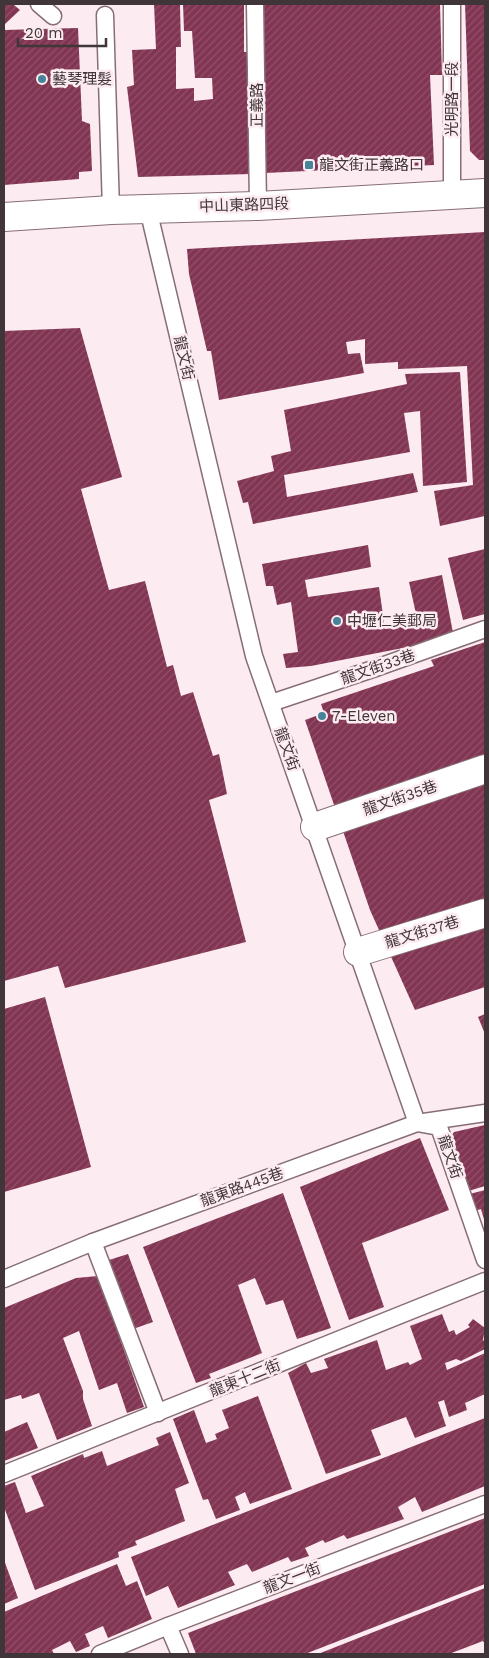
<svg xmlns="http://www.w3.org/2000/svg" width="489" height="1658" font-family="'Work Sans','Noto Sans TC',sans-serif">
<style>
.building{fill:url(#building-hatch)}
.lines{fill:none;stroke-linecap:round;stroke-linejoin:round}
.lane-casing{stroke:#876e75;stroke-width:19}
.street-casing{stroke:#876e75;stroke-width:30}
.secondary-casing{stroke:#876e75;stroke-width:30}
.lane{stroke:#fff;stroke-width:16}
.street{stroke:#fff;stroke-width:28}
.secondary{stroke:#fff;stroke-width:28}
.poi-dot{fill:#458499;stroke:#fcebf0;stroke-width:2}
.labels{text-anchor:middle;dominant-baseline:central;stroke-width:5;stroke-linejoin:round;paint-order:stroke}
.poi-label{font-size:15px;fill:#403538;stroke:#fcebf0;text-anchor:start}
.street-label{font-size:15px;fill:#403538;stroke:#fcebf0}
</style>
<defs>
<pattern id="building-hatch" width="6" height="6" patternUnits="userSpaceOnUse" patternTransform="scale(1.25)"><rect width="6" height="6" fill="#823552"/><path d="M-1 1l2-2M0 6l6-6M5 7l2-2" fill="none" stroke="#905169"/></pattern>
</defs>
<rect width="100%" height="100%" fill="#fcebf0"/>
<g class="building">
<polygon points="4,4 15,4 14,5 20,10 4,25"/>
<polygon points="154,4 180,4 181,47 176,47 176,89 194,88 194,101 213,99 212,78 195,78 192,31 184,31 183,4 244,4 244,52 248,52 251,174 138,177 127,87 134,85 132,50 156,49"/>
<polygon points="262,4 440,4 442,75 430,75 434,165 265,173"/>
<polygon points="465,4 485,4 485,160 479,160 470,151"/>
<polygon points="78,28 82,121 90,124 92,171 79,172 79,179 4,185 4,30"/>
<polygon points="485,232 485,516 440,526 434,491 473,485 467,366 398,369 398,362 365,364 365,339 346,342 348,354 360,353 364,373 219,400 211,351 207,351 189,274 187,249"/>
<polygon points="80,328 122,477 81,489 109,590 145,581 167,667 173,665 181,696 193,692 213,756 219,754 227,794 209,800 246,942 65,988 58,966 4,981 4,331"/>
<polygon points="460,372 467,482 423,486 420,411 404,413 410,452 284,475 287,497 413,473 418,492 253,524 248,502 243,503 237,481 274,471 271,456 291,451 284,410 407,384 405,374"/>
<polygon points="368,545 371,567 305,580 308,597 379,587 385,629 418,623 409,582 442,575 454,638 311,666 286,668 283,654 298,652 291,602 277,605 273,586 266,586 262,564"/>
<polygon points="485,549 485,614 463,620 448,558"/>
<polygon points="485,642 485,987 415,1010 370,910 305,720 324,713 321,704 434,666 431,660"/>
<polygon points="45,997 91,1167 4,1192 4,1009"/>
<polygon points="485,1014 485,1034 478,1017"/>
<polygon points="485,1125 485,1186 465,1192 449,1140 454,1132"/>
<polygon points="420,1138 449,1210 362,1243 384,1307 349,1320 300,1187"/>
<polygon points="485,1190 485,1223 481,1209 472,1212 466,1195"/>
<polygon points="283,1193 331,1328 297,1339 283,1300 266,1305 255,1278 238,1285 262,1353 209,1374 211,1378 196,1383 143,1247"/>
<polygon points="128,1254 153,1322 133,1329 109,1260"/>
<polygon points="98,1276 144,1407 127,1413 117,1383 99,1390 79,1331 63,1338 83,1391 83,1399 92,1426 57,1440 39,1393 22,1399 21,1395 4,1400 4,1308 76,1278"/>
<polygon points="442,1314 449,1332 454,1330 456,1335 470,1327 468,1325 473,1319 485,1328 483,1340 485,1342 485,1349 461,1361 456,1359 445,1363 447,1370 485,1353 485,1394 465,1403 467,1410 449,1417 444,1400 438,1402 446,1426 415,1438 406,1417 371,1430 381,1455 326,1474 288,1373 306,1363 311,1373 328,1368 324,1359 377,1340 386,1370 408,1362 410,1365 422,1359 410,1326"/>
<polygon points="258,1396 292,1489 250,1504 245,1492 235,1497 240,1510 216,1519 208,1499 203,1500 173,1419 194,1410 206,1443 217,1439 215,1434 229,1428 222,1410"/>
<polygon points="485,1418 485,1486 422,1512 415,1497 398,1507 404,1519 347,1539 344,1535 325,1543 323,1540 305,1548 309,1556 291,1562 288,1557 252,1572 247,1564 228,1572 235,1585 178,1608 168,1586 146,1596 131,1557"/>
<polygon points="27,1422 38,1448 4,1461 4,1432"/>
<polygon points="170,1432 189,1483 175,1489 185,1521 135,1541 137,1545 118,1552 119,1557 35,1590 4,1507 4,1486 15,1482 26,1513 44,1506 31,1476 83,1454 84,1458 102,1451 107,1466 159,1445 156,1438"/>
<polygon points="485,1518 485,1584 305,1654 196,1654 188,1633"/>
<polygon points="4,1560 18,1598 4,1604"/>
<polygon points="117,1564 126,1586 137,1581 152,1619 108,1638 103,1626 85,1634 90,1646 76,1652 70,1641 52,1650 54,1654 4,1654 4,1612"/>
<polygon points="485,1588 485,1644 483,1641 449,1654 318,1654"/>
</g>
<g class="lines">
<g class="lane-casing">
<g id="lane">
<polyline points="39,4 53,16"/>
<polyline points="255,4 258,206"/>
<polyline points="105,15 111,210"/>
<polyline points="452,195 452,4"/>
<polyline points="148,209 254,656 417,1123 439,1127 485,1260"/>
<polyline points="271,703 373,669 485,629"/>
<polyline points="93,1242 158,1413"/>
<polyline points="4,1279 93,1242 417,1123 485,1113"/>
<polyline points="4,1474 485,1281"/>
<polyline points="168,1626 180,1654"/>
<polyline points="100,1654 168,1626 485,1504"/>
</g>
</g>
<g class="street-casing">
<g id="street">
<polyline points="315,827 485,769"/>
<polyline points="358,952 485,913"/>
</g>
</g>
<g class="secondary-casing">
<polyline id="secondary" points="4,217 111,210 258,206 485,193"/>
</g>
<use href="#lane" class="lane"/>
<use href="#street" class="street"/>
<use href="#secondary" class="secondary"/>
</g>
<g class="poi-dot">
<circle cx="42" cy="79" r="5"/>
<rect x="304" y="160" width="10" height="10" rx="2.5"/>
<circle cx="337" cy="621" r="5"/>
<circle cx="322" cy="716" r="5"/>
</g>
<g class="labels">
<g class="poi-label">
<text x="52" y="79">藝琴理髮</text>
<text x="319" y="165">龍文街正義路口</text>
<text x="347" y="621">中壢仁美郵局</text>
<text x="332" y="716">7-Eleven</text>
</g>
<g class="street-label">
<text transform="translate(452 99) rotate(-90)">光明路一段</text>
<text transform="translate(257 105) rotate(-90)">正義路</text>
<text transform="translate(244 205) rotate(-2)">中山東路四段</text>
<text transform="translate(184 358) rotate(77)">龍文街</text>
<text transform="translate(378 667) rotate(-19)">龍文街33巷</text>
<text transform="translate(287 749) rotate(70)">龍文街</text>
<text transform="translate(400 798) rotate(-19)">龍文街35巷</text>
<text transform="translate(422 932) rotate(-17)">龍文街37巷</text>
<text transform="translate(450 1157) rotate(71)">龍文街</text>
<text transform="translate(242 1187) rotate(-20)">龍東路445巷</text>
<text transform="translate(245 1378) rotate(-22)">龍東十二街</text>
<text transform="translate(292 1578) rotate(-21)">龍文一街</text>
</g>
</g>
<rect width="489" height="1658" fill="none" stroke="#403538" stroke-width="10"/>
<path d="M18 38v8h88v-8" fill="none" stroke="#403538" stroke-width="2.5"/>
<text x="25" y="38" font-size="15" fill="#403538" stroke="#fcebf0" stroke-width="4" paint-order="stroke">20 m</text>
</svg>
